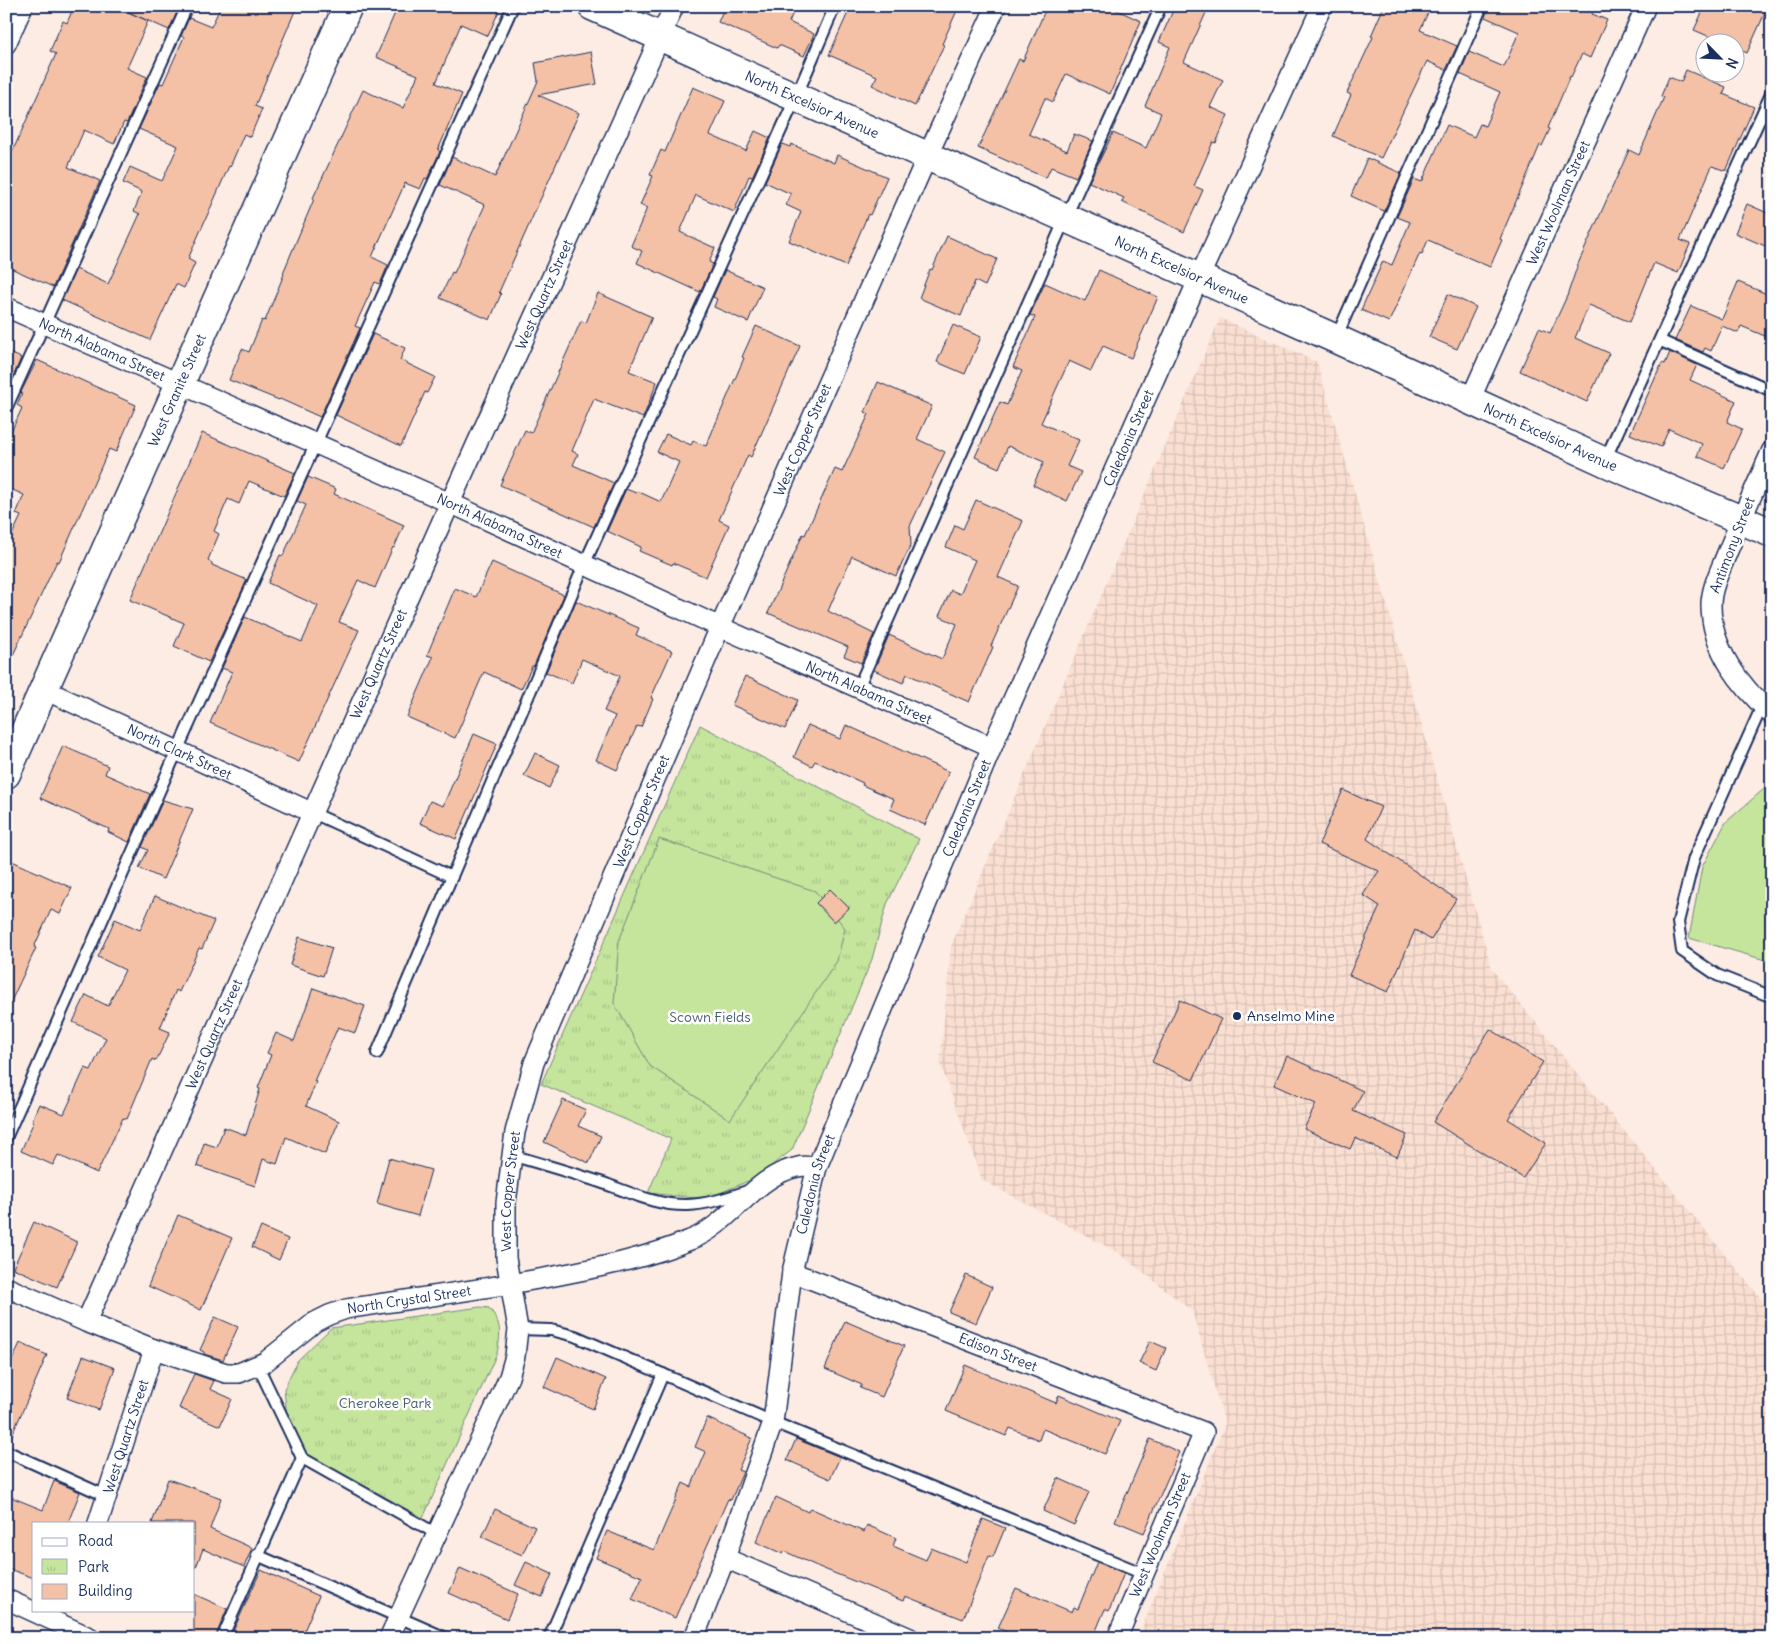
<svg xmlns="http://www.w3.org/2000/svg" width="1778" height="1644" font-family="Delius,sans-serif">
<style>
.industrial{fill:url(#industrial-grid)}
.park{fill:url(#park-tufts);stroke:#708a7d}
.garden{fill:#c5e49c;stroke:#708a7d}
.building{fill:#f5c1a6;stroke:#1b2f5e}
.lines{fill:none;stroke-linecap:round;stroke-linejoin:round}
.lane-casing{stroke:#1b2f5e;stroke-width:14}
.street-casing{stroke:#1b2f5e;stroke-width:22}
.secondary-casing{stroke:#1b2f5e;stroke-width:31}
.lane{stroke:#fff;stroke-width:10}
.street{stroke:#fff;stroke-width:19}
.secondary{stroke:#fff;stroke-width:28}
.poi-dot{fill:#1b2f5e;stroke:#fff;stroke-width:2}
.labels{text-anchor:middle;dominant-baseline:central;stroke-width:5;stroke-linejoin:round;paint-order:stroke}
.street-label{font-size:14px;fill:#1b2f5e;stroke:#fff}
.poi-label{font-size:14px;fill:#1b2f5e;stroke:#fff;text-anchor:start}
.park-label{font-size:14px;fill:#465c6e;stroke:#fff}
</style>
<defs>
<pattern id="industrial-grid" width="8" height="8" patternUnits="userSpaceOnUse" patternTransform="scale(1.25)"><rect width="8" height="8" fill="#fadfd1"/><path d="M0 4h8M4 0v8" fill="none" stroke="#d6c0b6"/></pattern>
<pattern id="park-tufts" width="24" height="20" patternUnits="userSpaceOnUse" patternTransform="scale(1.25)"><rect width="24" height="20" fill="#c5e49c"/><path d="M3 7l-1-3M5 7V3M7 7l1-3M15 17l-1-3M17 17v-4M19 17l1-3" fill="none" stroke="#a9c489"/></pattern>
</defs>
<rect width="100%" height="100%" fill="#fcece4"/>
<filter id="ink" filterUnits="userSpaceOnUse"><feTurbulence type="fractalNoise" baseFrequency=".02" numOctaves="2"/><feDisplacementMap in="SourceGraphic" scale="10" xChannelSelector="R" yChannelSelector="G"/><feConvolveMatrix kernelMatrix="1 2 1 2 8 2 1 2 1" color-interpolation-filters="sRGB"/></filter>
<g filter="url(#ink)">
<polygon class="industrial" points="1220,318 1317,362 1492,969 1772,1312 1772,1638 1138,1638 1225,1424 1192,1311 1119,1253 982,1180 940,1063 951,946"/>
<g class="park">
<polygon points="700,725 919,839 887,904 872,959 792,1150 755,1178 706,1199 648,1193 671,1139 541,1084"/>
<path d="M 480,1307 L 489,1308 C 502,1323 501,1335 497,1353 L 423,1518 L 306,1454 L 287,1417 L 284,1389 L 297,1361 L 331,1328 Z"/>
</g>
<g class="garden">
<polygon points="1772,782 1772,962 1689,938 1702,867 1726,822"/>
<polygon points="659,839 815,891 845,928 837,961 730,1120 650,1066 614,1003 619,941"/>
</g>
<g class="building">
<polygon points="74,6 114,6 148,21 127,68 147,77 127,123 124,122 114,144 84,130 68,167 100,181 53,287 6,266 6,166 56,54 50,51 63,21 67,23"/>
<polygon points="115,6 164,6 177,12 169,30"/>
<polygon points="221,6 297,6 255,106 262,109 250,137 244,134 230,167 229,166 188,259 195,263 184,288 176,284 150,340 62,300 76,269 108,284 140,214 134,211 142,192 123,183 130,167 162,181 178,146 139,129 160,83 163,84 184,37 181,36 189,18 211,27"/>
<polygon points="398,6 501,6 488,36 461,24 436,83 462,94 438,150 440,152 427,179 425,178 420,189 405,183 372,257 388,265 380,284 375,282 355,326 360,328 320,417 280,399 279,400 229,380 242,349 249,352 262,320 265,321 284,274 283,273 314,199 313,198 363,90 403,108 418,75 376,57"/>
<polygon points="725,6 796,6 789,22 814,34 804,56 779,45 777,48 718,22"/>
<polygon points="851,6 959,6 942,44 944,45 915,106 872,85 877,76 829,55"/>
<polygon points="1047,6 1108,6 1141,21 1110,94 1066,74 1053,102 1045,98 1029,134 1067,151 1074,134 1093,141 1076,177 1051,167 1046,178 978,148 1019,59 1023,61"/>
<polygon points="1175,6 1209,6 1184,62 1223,80 1210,107 1228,115 1216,143 1213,142 1194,186 1203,190 1184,232 1122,202 1124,198 1089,182 1113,133 1146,148 1161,113 1145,106 1170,47 1159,42"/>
<polygon points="1384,6 1431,6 1420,30 1457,46 1446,70 1427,61 1381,158 1333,136 1351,95 1347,93 1373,37 1371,36"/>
<polygon points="1489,6 1595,6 1592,14 1607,20 1590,58 1582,54 1571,77 1570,76 1548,128 1550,129 1542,146 1540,145 1500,239 1502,240 1490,267 1428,240 1422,254 1420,253 1389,322 1361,310 1383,261 1392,265 1410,222 1397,217 1414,179 1422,182 1447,125 1474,137 1480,124 1485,126 1500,92 1460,74 1469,52 1504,67 1519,32 1485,17"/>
<polygon points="1705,6 1768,6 1747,53 1736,48 1736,42 1722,42 1694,30"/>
<polygon points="591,52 597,84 538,95 579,113 499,292 501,294 490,320 440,298 452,272 454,273 485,205 440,185 452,157 495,177 538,81 535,63"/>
<polygon points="1686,70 1726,87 1723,94 1754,107 1726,171 1712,166 1680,240 1690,244 1678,273 1654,263 1630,322 1589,305 1575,338 1609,353 1587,402 1520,371 1539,328 1550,333 1567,296 1578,264 1629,150 1639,155 1664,97 1661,96 1669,77 1681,82"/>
<polygon points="693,87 725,101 710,135 746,151 755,131 770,138 752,177 749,176 734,212 696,195 680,232 715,248 709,262 713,264 700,292 637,263 642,251 631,246 647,208 640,205 653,176 650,175 661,150 665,152"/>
<polygon points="782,144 790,147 791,144 834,163 837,155 887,177 870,215 868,214 846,266 789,241 801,212 786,205 791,194 765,182"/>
<polygon points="1367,158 1401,173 1384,211 1351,196"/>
<polygon points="1747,204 1772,215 1772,249 1735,233"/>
<polygon points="947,236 997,259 985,286 975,281 961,316 919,298 930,269 932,270"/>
<polygon points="725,270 763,287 748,322 714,307 717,299 713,297"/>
<polygon points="1099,270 1158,297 1131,358 1103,346 1091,371 1069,361 1041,423 1079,440 1067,466 1081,472 1067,501 1033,485 1044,462 1008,446 999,468 975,457 1000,402 1007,405 1022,371 1013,367 1035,317 1030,315 1045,283 1085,301"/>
<polygon points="1738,282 1772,296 1772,339 1741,326 1738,333 1722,326 1711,351 1705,348 1703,352 1675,340 1691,306 1722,319"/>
<polygon points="598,293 652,317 629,371 657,382 643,418 594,399 572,451 578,454 573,465 614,483 594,527 500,485 525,430 531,433 581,321 586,323"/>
<polygon points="1448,294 1476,307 1457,349 1429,337"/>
<polygon points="953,325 981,337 965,374 937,362"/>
<polygon points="756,326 800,346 751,457 748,455 719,520 729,525 706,577 673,563 672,565 639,551 641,547 607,531 626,489 636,493 637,491 661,502 679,462 657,452 666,434 691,445 693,441 706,446 744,358 742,357"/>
<polygon points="373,334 405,348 400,360 435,377 427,393 425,392 401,446 336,415"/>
<polygon points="6,351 21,358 9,387 6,386"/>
<polygon points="1670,352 1697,365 1690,380 1736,401 1727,422 1742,429 1724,468 1697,456 1702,444 1669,429 1661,447 1630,434 1662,363 1665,364"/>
<polygon points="37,360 136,405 116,452 109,449 59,562 57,561 6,670 6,548 21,516 16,514 24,495 6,487 6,443 22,408 17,405 22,393 21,392"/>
<polygon points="878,382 932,406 917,439 945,452 910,526 911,545 896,576 852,556 828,611 874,634 861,663 844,656 848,647 768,613 803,534 805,535 835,469 842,472 869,414 865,412"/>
<polygon points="202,433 295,473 284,496 249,481 239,504 228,499 214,531 219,534 208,560 212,563 212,565 247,580 209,662 174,646 184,623 130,600"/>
<polygon points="308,477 336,489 334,494 404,525 394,548 393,547 375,588 358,580 339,622 359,630 299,762 210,723 232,672 222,668 245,617 302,642 318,606 268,583 280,555 283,556 306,505 297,501"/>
<polygon points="976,500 1023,521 998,577 1018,586 991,646 993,647 969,702 907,674 903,683 874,670 889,635 942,659 957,624 939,616 951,590 960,594 975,560 946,547 955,525 963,529"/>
<polygon points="492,562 564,595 534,666 532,666 521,689 484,672 455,738 407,717 433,657 427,655 455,588 476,597"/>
<polygon points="576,601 639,628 636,635 672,651 651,698 653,699 641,727 637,726 617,770 596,760 615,716 604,711 620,676 582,659 572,683 546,672"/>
<polygon points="745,676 798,700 785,729 732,705"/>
<polygon points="808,725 840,739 846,725 949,772 925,825 890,809 894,799 862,785 863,783 815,761 812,766 794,757"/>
<polygon points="474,734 497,744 456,839 420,823 430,801 443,806"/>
<polygon points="63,746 108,766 105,774 150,794 129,842 108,832 109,829 40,798"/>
<polygon points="535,753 560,765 549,788 524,776"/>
<polygon points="1343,790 1381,807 1367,839 1456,899 1431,940 1415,930 1388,992 1349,975 1380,906 1363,895 1379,871 1319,844"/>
<polygon points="163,800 193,809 163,879 139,868 148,850 142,847"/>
<polygon points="12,861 72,888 60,914 51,910 34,947 36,948 6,1012 6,874"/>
<polygon points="830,889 849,908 834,922 816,903"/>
<polygon points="155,896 214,921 202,949 199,948 179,992 176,990 160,1028 170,1032 156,1061 152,1059 127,1119 123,1118 97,1173 58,1155 53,1165 21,1151 34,1121 32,1120 39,1104 64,1114 85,1068 91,1070 106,1038 73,1022 86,995 108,1006 125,970 98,957 115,919 140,930"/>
<polygon points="299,937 332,948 323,976 290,965"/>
<polygon points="313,988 365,1006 355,1033 338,1027 314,1081 316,1082 306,1106 339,1121 325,1154 286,1137 277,1164 263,1159 255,1186 197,1166 204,1143 217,1147 224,1127 246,1135 260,1089 258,1088 271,1055 267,1053 276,1033 294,1041"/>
<polygon points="1180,1000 1221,1019 1193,1080 1152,1062"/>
<polygon points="1490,1029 1543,1062 1508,1119 1546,1143 1523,1178 1433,1122"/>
<polygon points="1287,1056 1363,1091 1353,1111 1407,1135 1397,1157 1355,1138 1350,1149 1304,1129 1316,1104 1274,1085"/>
<polygon points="563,1100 586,1110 578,1126 601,1136 589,1163 544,1142"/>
<polygon points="389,1158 431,1170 418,1216 377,1204"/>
<polygon points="178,1215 232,1238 201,1310 148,1286"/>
<polygon points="34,1222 77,1242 57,1287 13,1268"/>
<polygon points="261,1227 288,1239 279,1260 252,1247"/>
<polygon points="966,1275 992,1287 976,1323 949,1312"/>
<polygon points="215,1317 238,1327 223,1360 204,1354 204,1352 200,1350"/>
<polygon points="845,1321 904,1346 882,1397 860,1388 862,1385 825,1369"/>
<polygon points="1150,1341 1166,1348 1156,1371 1139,1363"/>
<polygon points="20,1343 47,1355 8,1444 6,1444 6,1374"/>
<polygon points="83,1356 115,1368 99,1410 67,1398"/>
<polygon points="557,1357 606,1379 593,1409 544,1387"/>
<polygon points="965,1365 1056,1403 1059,1395 1120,1421 1105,1454 1043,1429 1039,1440 1010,1428 1006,1436 946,1411"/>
<polygon points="194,1374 214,1381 210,1389 232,1399 220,1426 179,1408"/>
<polygon points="707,1418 752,1438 738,1470 743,1472 731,1500 728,1499 675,1618 632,1599 642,1577 596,1558 607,1531 654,1550 683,1483 691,1487 706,1452 695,1447"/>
<polygon points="796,1439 840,1457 830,1479 787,1460"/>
<polygon points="1150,1439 1179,1452 1144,1533 1115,1521"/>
<polygon points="1058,1478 1089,1492 1074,1525 1043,1511"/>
<polygon points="168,1479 221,1498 210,1529 252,1548 244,1567 203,1549 196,1567 194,1567 194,1523 152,1523"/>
<polygon points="54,1481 80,1492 69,1520 73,1523 34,1523 34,1578 6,1568 6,1495 43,1510"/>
<polygon points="776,1497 808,1512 810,1508 864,1532 867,1525 896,1538 893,1546 926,1560 931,1548 966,1562 983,1519 1005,1528 993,1557 989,1556 963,1619 905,1596 903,1601 819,1567 784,1551 783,1554 756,1542"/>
<polygon points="495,1509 535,1527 522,1555 482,1537"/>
<polygon points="526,1562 552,1574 542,1597 515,1585"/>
<polygon points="1097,1562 1124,1573 1109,1611 1105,1609 1093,1638 1020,1638 998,1628 1016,1588 1072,1612 1074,1607 1078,1609"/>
<polygon points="460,1568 518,1594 507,1619 449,1593"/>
<polygon points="261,1570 319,1596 301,1638 230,1638"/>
<polygon points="194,1594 227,1609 215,1638 194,1638"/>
</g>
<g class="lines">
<g class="lane-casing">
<g id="lane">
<polyline points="1336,338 1482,6"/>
<polyline points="1661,341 1772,391"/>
<polyline points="6,409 187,6"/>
<polyline points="1605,460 1772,92"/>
<polyline points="858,688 1065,219 1161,6"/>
<polyline points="1762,706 1694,858 1678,922 1682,951 1717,975 1772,997"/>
<polyline points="313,813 452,877"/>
<polyline points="377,1053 584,565 796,97 835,6"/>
<polyline points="6,1138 177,751 513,6"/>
<path d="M 511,1155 C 542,1164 573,1173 603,1183 C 631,1193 658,1206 688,1205 C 709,1204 728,1198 747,1191"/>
<polyline points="518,1329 551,1330 575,1336 773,1422 1144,1574"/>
<polyline points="258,1366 302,1458 437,1534"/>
<polyline points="6,1451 106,1496"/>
<polyline points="257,1555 446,1638"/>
<polyline points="222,1638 302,1458"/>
<polyline points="549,1638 663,1374"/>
</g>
</g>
<g class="street-casing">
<g id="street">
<polyline points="6,44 23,6"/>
<path id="s1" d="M 6,307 L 450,503 L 720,627 L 992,747"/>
<path id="s2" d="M 1470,400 L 1646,6"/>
<path d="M 1772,450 C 1756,486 1740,521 1725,558 C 1719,573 1711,589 1711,605 C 1711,650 1741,686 1772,715"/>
<path id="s3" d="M 45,690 L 313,813"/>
<path id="s4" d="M 792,1272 L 1204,1432 L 1117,1638"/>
<path id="s5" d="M 6,1287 L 86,1322 L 154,1349 L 226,1373 L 239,1373 L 265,1362 L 315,1322 L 329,1315 L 346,1309 C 416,1298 486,1289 555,1276 C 601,1267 647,1258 690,1240 C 732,1224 753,1176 798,1167 C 804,1165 811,1167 817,1167"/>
<path id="s6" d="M 86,1322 L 450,503 L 674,6"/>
<path id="s7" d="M 98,1523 L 154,1349"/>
<polyline points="725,1558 910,1638"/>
<polyline points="6,1599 91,1638"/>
<path id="s8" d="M 389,1638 L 509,1377 L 515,1356 L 518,1329 L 506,1258 L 506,1203 L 515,1132 L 534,1063 L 720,627 L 927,157 L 996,6"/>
<path id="s9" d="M 694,1638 L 725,1558 L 773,1422 L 792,1272 L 817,1167 L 992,747 L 1199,278 L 1322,6"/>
</g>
</g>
<g class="secondary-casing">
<g id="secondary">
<path id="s10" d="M 592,6 L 1336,339 L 1605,462 L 1772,533"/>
<path id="s11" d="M 6,774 L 348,6"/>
</g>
</g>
<use href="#lane" class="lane"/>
<use href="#street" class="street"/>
<use href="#secondary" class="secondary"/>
</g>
</g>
<circle class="poi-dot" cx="1237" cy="1016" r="5"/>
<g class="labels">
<g class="street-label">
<text stroke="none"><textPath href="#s10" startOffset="241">North Excelsior Avenue</textPath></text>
<text stroke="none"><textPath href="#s2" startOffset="216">West Woolman Street</textPath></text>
<text stroke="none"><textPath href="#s10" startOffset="646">North Excelsior Avenue</textPath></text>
<text stroke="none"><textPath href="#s6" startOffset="1125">West Quartz Street</textPath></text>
<text stroke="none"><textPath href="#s1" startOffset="105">North Alabama Street</textPath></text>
<text stroke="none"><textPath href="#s11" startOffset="420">West Granite Street</textPath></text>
<text stroke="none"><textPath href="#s9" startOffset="1282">Caledonia Street</textPath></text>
<text stroke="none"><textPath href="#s10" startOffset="1051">North Excelsior Avenue</textPath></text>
<text stroke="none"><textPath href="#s8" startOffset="1285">West Copper Street</textPath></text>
<text stroke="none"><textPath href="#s1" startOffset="540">North Alabama Street</textPath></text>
<text transform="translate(1732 545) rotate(-69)">Antimony Street</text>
<text stroke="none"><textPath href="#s6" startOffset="720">West Quartz Street</textPath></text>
<text stroke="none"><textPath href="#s1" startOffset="945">North Alabama Street</textPath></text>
<text stroke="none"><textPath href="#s3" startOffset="148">North Clark Street</textPath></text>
<text stroke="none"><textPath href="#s9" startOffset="878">Caledonia Street</textPath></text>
<text stroke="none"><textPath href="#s8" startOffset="880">West Copper Street</textPath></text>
<text stroke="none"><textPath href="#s6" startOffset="315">West Quartz Street</textPath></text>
<text stroke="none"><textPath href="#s9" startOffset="472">Caledonia Street</textPath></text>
<text stroke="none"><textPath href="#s8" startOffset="475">West Copper Street</textPath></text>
<text stroke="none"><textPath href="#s5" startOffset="439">North Crystal Street</textPath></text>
<text stroke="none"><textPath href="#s4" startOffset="221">Edison Street</textPath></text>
<text stroke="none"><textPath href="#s7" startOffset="91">West Quartz Street</textPath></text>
<text transform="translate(1160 1535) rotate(-67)">West Woolman Street</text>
</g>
<g class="poi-label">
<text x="1247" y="1016">Anselmo Mine</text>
</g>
<g class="park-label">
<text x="710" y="1017">Scown Fields</text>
<text x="385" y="1403">Cherokee Park</text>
</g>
</g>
<rect width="1778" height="1644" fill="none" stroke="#fff" stroke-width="25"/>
<rect x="12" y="12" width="1753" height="1619" fill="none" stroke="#1b2f5e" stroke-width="2" filter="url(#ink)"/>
<rect x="32" y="1522" width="162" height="90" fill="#ffffff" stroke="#a4acbf"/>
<rect x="42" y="1538" width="25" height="8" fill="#ffffff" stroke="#a4acbf"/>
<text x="78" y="1546" font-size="15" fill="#1b2f5e">Road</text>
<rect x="42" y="1559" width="25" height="15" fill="url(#park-tufts)" stroke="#a4acbf"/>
<text x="78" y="1572" font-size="15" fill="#1b2f5e">Park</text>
<rect x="42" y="1584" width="25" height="15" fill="#f5c1a6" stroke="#a4acbf"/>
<text x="78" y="1596" font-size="15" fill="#1b2f5e">Building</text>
<g transform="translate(1720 58) rotate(114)"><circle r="24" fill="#ffffff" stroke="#a4acbf"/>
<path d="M0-4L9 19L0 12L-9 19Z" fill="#1b2f5e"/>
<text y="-8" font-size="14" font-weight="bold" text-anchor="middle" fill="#1b2f5e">N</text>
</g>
</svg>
